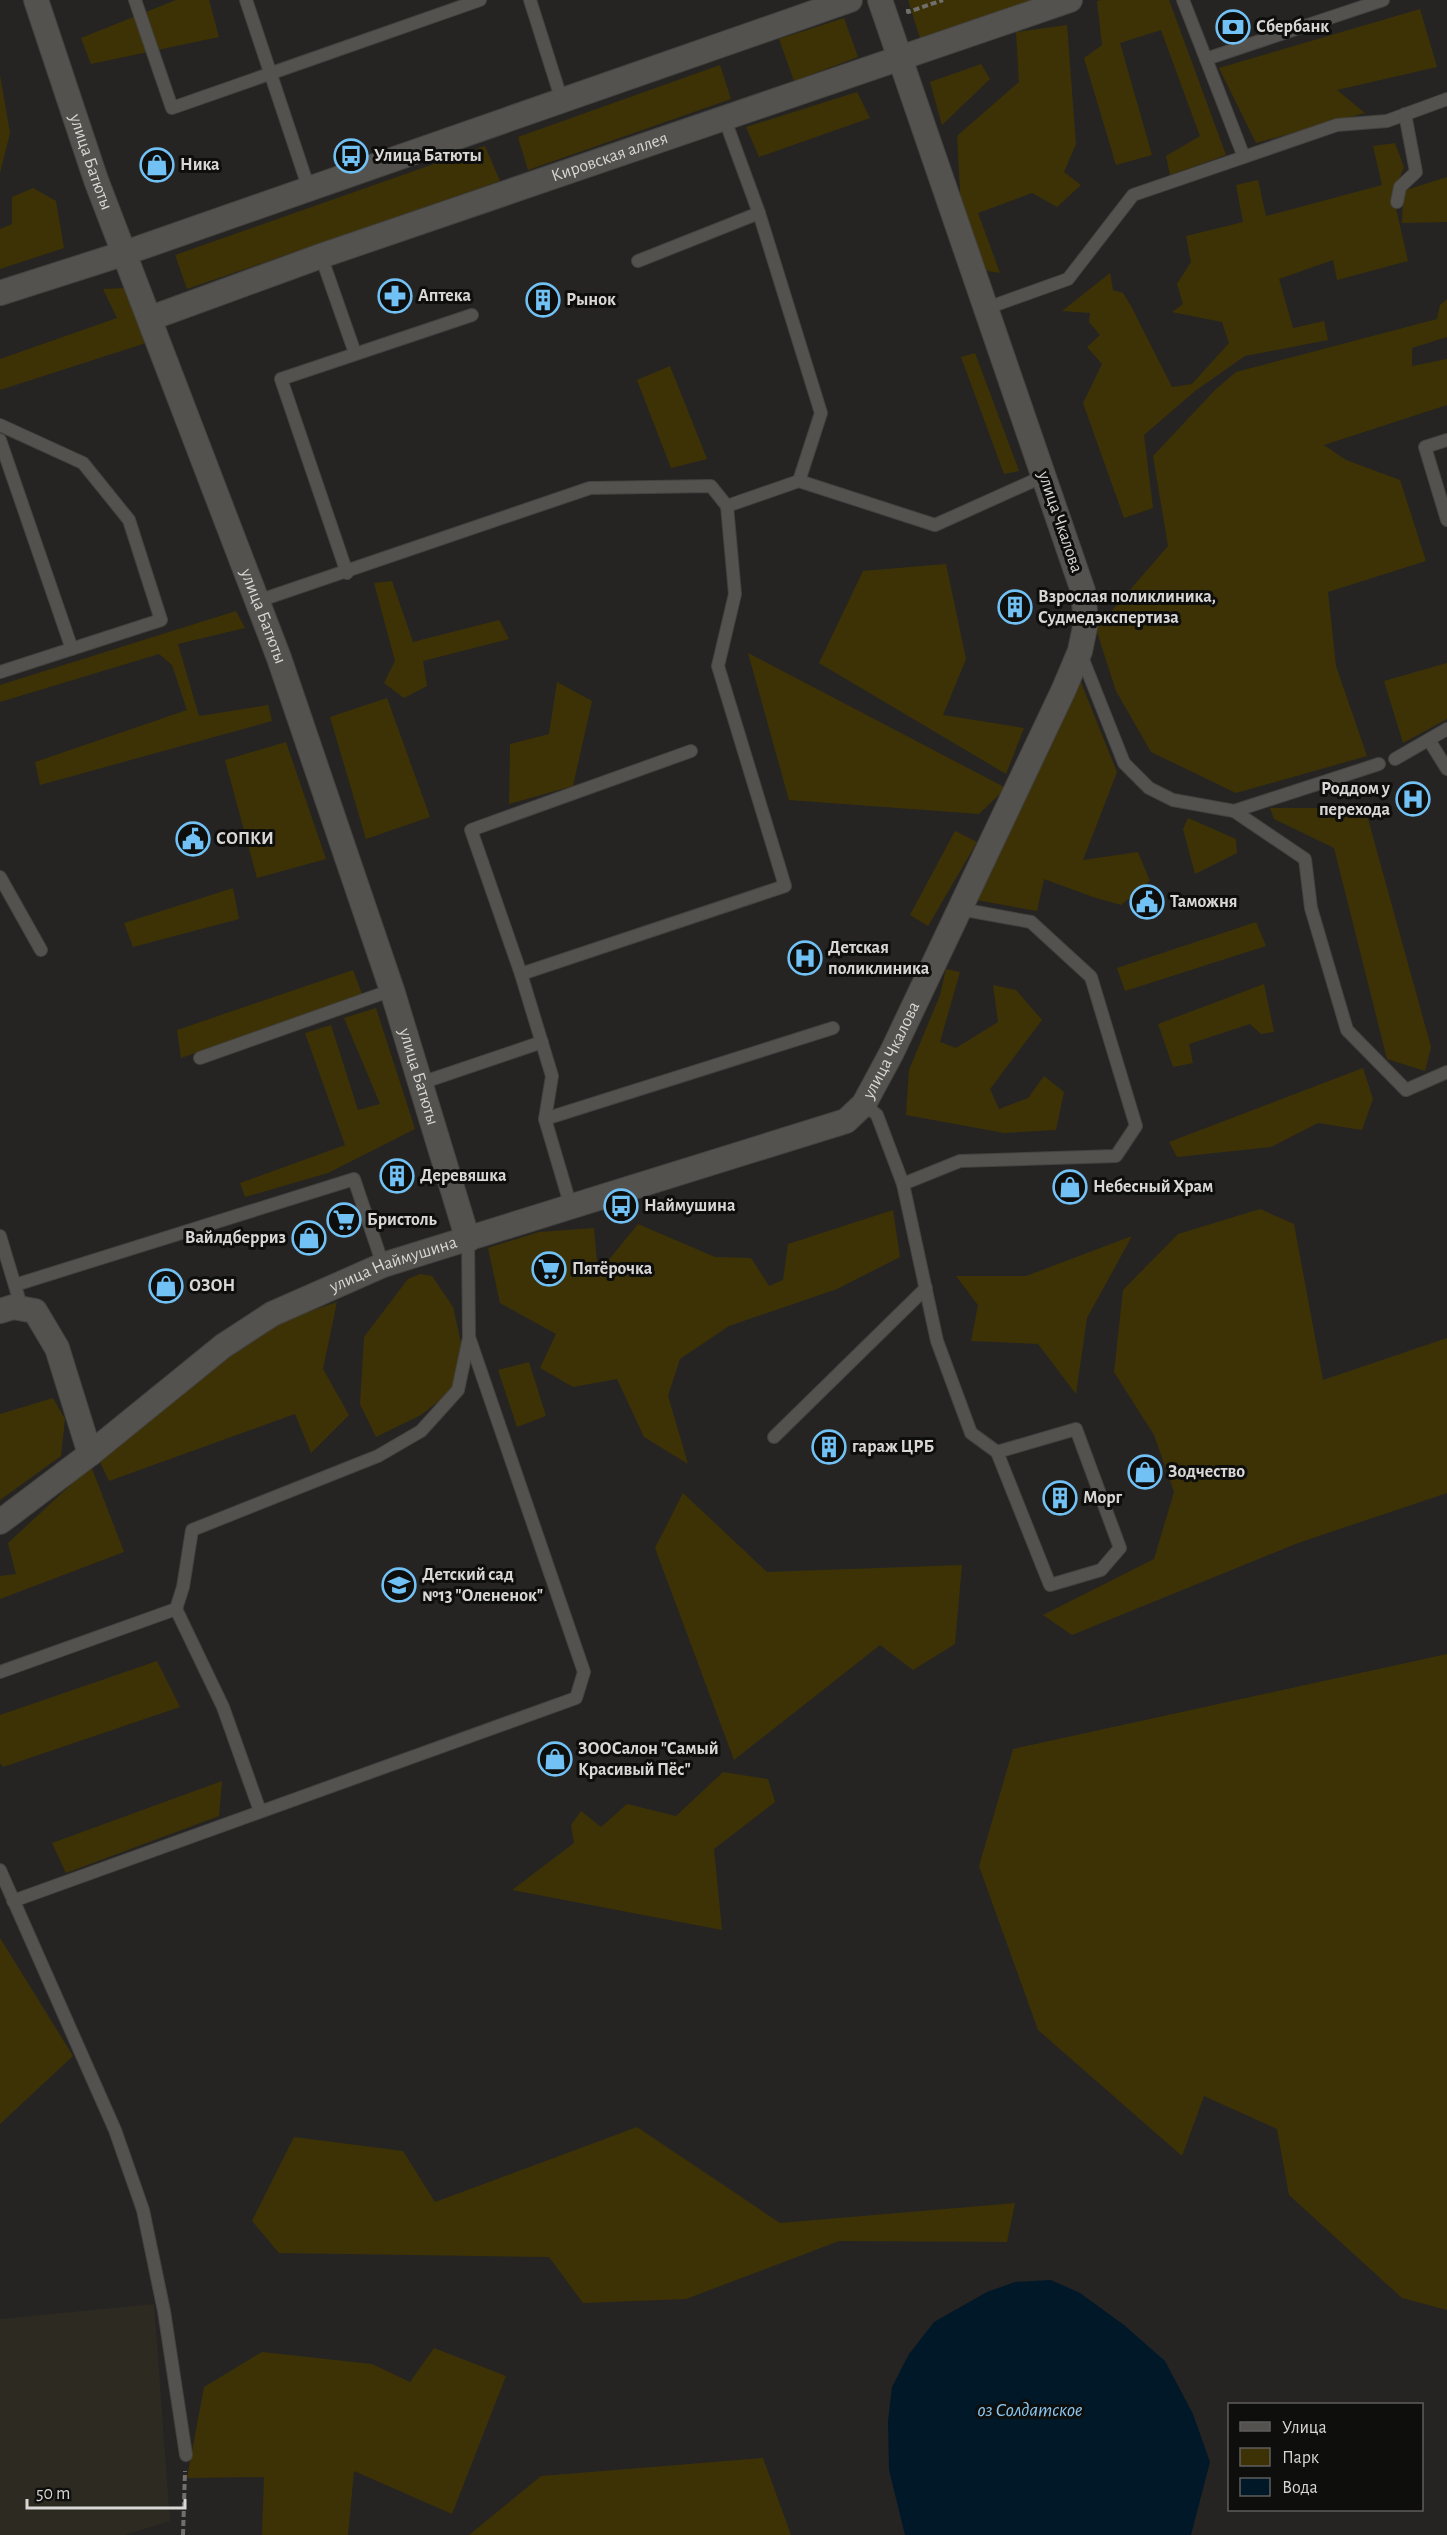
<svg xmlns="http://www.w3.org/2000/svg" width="1447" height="2535" font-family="'Alegreya Sans',sans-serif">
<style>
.built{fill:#2d2a22}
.green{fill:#3d3206}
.water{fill:#001828}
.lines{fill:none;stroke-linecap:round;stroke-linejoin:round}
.lane-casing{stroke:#434240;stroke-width:14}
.street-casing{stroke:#434240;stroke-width:26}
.path{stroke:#706f6d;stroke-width:4;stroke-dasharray:6 3;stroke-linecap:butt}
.lane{stroke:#53524f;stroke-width:12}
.street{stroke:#53524f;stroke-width:24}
.labels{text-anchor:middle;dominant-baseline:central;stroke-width:6;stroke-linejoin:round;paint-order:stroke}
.poi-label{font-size:18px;font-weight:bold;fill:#d8d7d5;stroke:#0e0e0d;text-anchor:start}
.street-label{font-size:18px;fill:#d8d7d5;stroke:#0e0e0d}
.water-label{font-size:20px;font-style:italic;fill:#8bc9f3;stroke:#0e0e0d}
</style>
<rect width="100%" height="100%" fill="#252422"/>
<polygon class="built" points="154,2304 170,2521 125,2535 0,2535 0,2319"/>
<g class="green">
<polygon points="176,0 209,0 219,37 91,64 81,38"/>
<polygon points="908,0 1033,0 920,38"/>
<polygon points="1102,0 1169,0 1226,155 1170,175 1166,156 1200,136 1161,30 1120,43 1152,155 1116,165 1084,58 1102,45 1097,1"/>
<polygon points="1420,9 1437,67 1337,90 1365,113 1256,143 1219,68"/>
<polygon points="844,18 858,57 794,81 779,39"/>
<polygon points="1067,25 1076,144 1064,172 1081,185 1057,207 1032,193 978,213 1000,273 987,271 961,208 957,136 1019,82 1016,32"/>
<polygon points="981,64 990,79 942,125 930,82"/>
<polygon points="720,65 731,99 528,170 518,137"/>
<polygon points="0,75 10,133 0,173"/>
<polygon points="857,92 870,118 759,157 746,127"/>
<polygon points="1395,143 1404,167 1393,195 1408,261 1337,280 1333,260 1279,279 1293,328 1324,321 1328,340 1245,356 1195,391 1144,435 1153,508 1124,518 1083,403 1102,364 1087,347 1100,335 1089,322 1090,313 1062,311 1110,273 1113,290 1123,293 1131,306 1172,387 1192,384 1229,343 1222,322 1172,312 1183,304 1177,284 1191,262 1186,236 1243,222 1236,185 1258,180 1266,216 1382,185 1373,146"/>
<polygon points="485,146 500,181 187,289 175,255"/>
<polygon points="1447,177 1447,222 1402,223 1403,191"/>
<polygon points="33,188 56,201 64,248 0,269 0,229 12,224 12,197"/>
<polygon points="124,288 149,342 0,390 0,359 117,318 103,289"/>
<polygon points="1447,299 1447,337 1412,348 1412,366 1447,359 1447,405 1324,445 1346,460 1400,480 1426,561 1328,592 1336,666 1367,756 1236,793 1151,752 1116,691 1096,629 1168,546 1153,456 1215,390 1236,372 1437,319 1440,305"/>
<polygon points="975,353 1019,471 1004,474 961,357"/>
<polygon points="670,366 707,459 671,468 637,380"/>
<polygon points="946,564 966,659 943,715 1024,728 1006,774 819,663 863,571"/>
<polygon points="392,581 413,642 499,620 509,639 423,661 427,686 404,698 384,683 395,661 374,583"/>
<polygon points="236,611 245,628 178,644 199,716 268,705 272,721 40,785 35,762 187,710 172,665 159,654 0,702 0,685"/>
<polygon points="748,653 1006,788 979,814 789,800"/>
<polygon points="1447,663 1447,719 1403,743 1384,681"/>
<polygon points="1080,680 1117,772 1083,860 1138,852 1150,881 1121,905 1093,897 1044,879 1037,911 976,900"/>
<polygon points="557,682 592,701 573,786 509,804 510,744 549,734"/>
<polygon points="387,698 430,817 366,839 330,717"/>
<polygon points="286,742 326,859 257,878 225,760"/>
<polygon points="1270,808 1365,808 1431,1047 1425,1071 1387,1059 1334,848 1274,819"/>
<polygon points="1188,818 1236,839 1237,853 1195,874 1183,829"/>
<polygon points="955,831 977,842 928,926 910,915"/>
<polygon points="233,888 239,919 133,947 124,923"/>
<polygon points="1256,922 1266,946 1125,991 1117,968"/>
<polygon points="946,969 960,972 940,1042 956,1048 998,1022 993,985 1016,990 1042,1020 990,1089 999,1109 1028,1098 1044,1076 1064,1092 1056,1130 1004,1133 906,1115 909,1070 940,995"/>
<polygon points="353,970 362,994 181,1058 177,1030"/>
<polygon points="1264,984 1274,1032 1261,1034 1250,1024 1189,1044 1193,1063 1173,1067 1158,1024"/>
<polygon points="376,1008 415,1129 328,1173 245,1197 240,1183 345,1145 305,1033 331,1025 358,1110 380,1104 344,1018"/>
<polygon points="1363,1068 1373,1099 1362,1130 1318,1123 1271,1147 1177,1157 1169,1142"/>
<polygon points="1260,1209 1294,1224 1323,1380 1447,1338 1447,1493 1298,1543 1072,1635 1043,1615 1154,1559 1174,1492 1154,1435 1114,1372 1123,1290 1178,1234"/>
<polygon points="893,1210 900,1257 837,1289 729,1326 680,1359 668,1396 688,1464 644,1437 617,1379 573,1387 540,1368 556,1334 500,1303 488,1248 539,1232 594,1228 598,1273 638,1224 715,1257 751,1258 769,1286 783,1280 788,1244"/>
<polygon points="1132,1236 1087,1318 1076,1394 1038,1344 971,1341 978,1305 956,1276 1026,1276"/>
<polygon points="420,1274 432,1276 453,1307 463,1352 454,1389 421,1415 376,1437 360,1404 364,1337 408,1279"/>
<polygon points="337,1302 323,1369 349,1415 311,1453 295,1414 109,1481 98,1458 237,1346 285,1320"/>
<polygon points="529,1362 546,1416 517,1427 498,1370"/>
<polygon points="53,1398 65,1419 61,1456 0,1500 0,1414"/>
<polygon points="91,1466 124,1552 0,1599 0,1576 16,1574 8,1543"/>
<polygon points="683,1493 767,1572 962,1565 955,1644 913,1670 880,1645 734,1760 655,1548"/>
<polygon points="1447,1654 1447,2310 1402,2298 1289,2195 1277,2129 1204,2096 1182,2156 1038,2030 979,1866 1013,1749"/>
<polygon points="157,1661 180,1707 3,1767 0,1763 0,1715"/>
<polygon points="723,1772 768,1779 775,1802 714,1849 722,1930 512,1890 574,1843 571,1825 581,1811 601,1827 627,1804 676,1816"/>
<polygon points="222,1781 219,1816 66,1873 52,1843"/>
<polygon points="0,1938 73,2056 0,2124"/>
<polygon points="637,2127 780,2223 1015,2203 1007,2242 839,2241 686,2299 583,2303 549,2257 279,2253 252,2221 294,2137 403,2151 435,2202"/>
<polygon points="434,2348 506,2376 452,2514 354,2471 348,2535 262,2535 264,2477 187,2478 204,2387 262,2352 372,2364 410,2382"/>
<polygon points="763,2458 791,2535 469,2535 541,2476"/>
</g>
<polygon class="water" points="1051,2280 1080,2293 1124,2325 1165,2361 1193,2414 1210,2462 1191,2535 905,2535 889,2470 888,2421 892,2387 909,2354 934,2322 987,2292 1015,2282"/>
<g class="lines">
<g class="lane-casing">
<g id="lane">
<polyline points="135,0 172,108 480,0"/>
<polyline points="246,0 309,189"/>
<polyline points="530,0 562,101"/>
<polyline points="1183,0 1206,59 1383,0"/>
<polyline points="1206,59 1244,157"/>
<polyline points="725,120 759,213 821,413 799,481"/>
<polyline points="1397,202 1400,187 1416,172 1405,114"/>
<polyline points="321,256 355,353"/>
<polyline points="638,261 759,213"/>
<polyline points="987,308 1068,279 1133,195 1337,125 1387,121 1447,99"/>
<polyline points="0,425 83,463 129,520 161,620 0,672"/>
<polyline points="0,440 72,649"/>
<polyline points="1447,440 1425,447 1447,520"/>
<polyline points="347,573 281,379 472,315"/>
<polyline points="258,601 590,488 711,486 727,506 799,481 935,525 1044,476"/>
<polyline points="1080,652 1124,763 1149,788 1173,800 1234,811 1379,764"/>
<polyline points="1429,740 1447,769"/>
<polyline points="1395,759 1447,729"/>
<polyline points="1234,811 1305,859 1311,908 1347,1030 1406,1090 1447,1072"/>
<polyline points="0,877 41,950"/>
<polyline points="521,974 471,830 691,751"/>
<polyline points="200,1058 392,990"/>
<polyline points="421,1083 542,1042"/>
<polyline points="864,1104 877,1115 903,1184 937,1341 971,1433 997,1452 1050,1585 1101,1570 1120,1548 1076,1429 997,1452"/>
<polyline points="545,1119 833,1028"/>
<polyline points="903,1184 960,1161 1116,1156 1136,1126 1091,977 1031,922 960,909"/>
<polyline points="571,1207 545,1119 552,1076 521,974 785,886 718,666 735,594 727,506"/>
<polyline points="0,1236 22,1309"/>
<polyline points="15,1285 354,1179 383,1265"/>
<polyline points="774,1437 926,1288"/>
<polyline points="176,1609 223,1707 260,1811"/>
<polyline points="0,1672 176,1609 183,1587 192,1530 378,1456 421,1431 458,1390 469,1338"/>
<polyline points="0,1870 115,2130 143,2210 164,2311 186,2455"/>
<polyline points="13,1901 576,1698 584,1672 469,1337 468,1240"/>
</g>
</g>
<g class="street-casing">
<g id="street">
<path id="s1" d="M 36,0 L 96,180 L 279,658 L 392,990 L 468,1240"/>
<polyline points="0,293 125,253 850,0"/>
<path id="s2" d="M 151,318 L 321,256 L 1070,0"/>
<polyline points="0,1311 13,1307 35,1311 57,1348 90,1454"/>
<path id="s3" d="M 0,1522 L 90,1454 L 223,1346 L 272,1314 L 383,1265 L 846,1121 L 864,1104 L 892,1052 L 1064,689 L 1080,651 L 1086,622 L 1083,591 L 880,0"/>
</g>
</g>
<g class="path">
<polyline points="908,9 908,12 943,0"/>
<polyline points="183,2535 185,2471"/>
</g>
<use href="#lane" class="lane"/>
<use href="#street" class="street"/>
</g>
<defs>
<g id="bank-ring" transform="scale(1.725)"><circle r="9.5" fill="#0e0e0d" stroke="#71c1f5" stroke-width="1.5"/><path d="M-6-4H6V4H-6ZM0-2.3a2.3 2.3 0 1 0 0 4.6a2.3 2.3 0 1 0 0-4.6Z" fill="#71c1f5"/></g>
<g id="bus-ring" transform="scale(1.725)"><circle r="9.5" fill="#0e0e0d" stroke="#71c1f5" stroke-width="1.5"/><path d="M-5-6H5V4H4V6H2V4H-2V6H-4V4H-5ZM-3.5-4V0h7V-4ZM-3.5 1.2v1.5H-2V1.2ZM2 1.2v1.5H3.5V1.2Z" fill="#71c1f5"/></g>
<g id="shop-ring" transform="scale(1.725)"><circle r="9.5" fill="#0e0e0d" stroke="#71c1f5" stroke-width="1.5"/><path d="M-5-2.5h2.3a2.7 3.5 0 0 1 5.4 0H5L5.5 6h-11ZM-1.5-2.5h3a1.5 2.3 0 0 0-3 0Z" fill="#71c1f5"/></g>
<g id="pharmacy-ring" transform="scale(1.725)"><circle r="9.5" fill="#0e0e0d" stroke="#71c1f5" stroke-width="1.5"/><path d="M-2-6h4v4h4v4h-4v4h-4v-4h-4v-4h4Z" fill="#71c1f5"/></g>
<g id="building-ring" transform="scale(1.725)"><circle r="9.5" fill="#0e0e0d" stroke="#71c1f5" stroke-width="1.5"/><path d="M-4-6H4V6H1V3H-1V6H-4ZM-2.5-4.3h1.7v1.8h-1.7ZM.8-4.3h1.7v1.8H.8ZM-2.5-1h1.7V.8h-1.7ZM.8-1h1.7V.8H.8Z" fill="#71c1f5"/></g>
<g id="hospital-ring" transform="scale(1.725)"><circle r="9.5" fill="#0e0e0d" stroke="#71c1f5" stroke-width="1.5"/><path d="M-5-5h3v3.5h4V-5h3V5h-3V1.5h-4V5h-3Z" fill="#71c1f5"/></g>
<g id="civic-ring" transform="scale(1.725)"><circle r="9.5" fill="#0e0e0d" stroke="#71c1f5" stroke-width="1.5"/><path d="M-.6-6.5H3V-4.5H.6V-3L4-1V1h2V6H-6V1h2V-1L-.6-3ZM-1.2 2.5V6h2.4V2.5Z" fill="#71c1f5"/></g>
<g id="supermarket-ring" transform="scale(1.725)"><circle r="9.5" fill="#0e0e0d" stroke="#71c1f5" stroke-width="1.5"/><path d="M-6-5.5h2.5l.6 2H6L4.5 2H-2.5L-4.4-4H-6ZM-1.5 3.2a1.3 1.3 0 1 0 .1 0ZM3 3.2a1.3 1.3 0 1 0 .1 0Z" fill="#71c1f5"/></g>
<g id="school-ring" transform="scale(1.725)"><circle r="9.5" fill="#0e0e0d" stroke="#71c1f5" stroke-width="1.5"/><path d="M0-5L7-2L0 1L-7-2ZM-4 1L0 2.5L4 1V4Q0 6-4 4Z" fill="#71c1f5"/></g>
</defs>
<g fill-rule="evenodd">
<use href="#bank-ring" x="1233" y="27"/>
<use href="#bus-ring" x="351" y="156"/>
<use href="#shop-ring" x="157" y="165"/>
<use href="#pharmacy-ring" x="395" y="296"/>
<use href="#building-ring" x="543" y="300"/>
<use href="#building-ring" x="1015" y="607"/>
<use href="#hospital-ring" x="1413" y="799"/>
<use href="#civic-ring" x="193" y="839"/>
<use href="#civic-ring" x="1147" y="902"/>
<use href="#hospital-ring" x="805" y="958"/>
<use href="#building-ring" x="397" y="1176"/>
<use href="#shop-ring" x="1070" y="1187"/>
<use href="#bus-ring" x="621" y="1206"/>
<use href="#supermarket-ring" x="344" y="1220"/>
<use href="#shop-ring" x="309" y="1238"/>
<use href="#supermarket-ring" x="549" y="1269"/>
<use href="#shop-ring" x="166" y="1286"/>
<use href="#building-ring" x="829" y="1447"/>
<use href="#shop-ring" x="1145" y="1472"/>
<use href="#building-ring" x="1060" y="1498"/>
<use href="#school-ring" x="399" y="1585"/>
<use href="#shop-ring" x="555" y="1759"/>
</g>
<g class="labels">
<g class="poi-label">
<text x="1256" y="27">Сбербанк</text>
<text x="374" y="156">Улица Батюты</text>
<text x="180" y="165">Ника</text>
<text x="418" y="296">Аптека</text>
<text x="566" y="300">Рынок</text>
<text x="1038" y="597">Взрослая поликлиника,<tspan x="1038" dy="21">Судмедэкспертиза</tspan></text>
<text x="1390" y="789" text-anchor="end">Роддом у<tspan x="1390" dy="21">перехода</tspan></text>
<text x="216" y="839">СОПКИ</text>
<text x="1170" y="902">Таможня</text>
<text x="828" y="948">Детская<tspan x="828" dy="21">поликлиника</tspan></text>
<text x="420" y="1176">Деревяшка</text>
<text x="1093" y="1187">Небесный Храм</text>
<text x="644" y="1206">Наймушина</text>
<text x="367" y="1220">Бристоль</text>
<text x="286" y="1238" text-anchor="end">Вайлдберриз</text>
<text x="572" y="1269">Пятёрочка</text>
<text x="189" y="1286">ОЗОН</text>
<text x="852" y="1447">гараж ЦРБ</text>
<text x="1168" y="1472">Зодчество</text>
<text x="1083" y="1498">Морг</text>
<text x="422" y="1575">Детский сад<tspan x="422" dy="21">№13 "Олененок"</tspan></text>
<text x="578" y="1749">ЗООСалон "Самый<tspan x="578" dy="21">Красивый Пёс"</tspan></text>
</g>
<g class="street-label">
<text stroke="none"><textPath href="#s2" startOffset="486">Кировская аллея</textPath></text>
<text stroke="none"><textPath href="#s1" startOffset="171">улица Батюты</textPath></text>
<text transform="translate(1060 522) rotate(71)">улица Чкалова</text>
<text stroke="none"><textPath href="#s1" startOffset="657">улица Батюты</textPath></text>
<text stroke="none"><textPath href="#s3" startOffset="1034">улица Чкалова</textPath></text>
<text stroke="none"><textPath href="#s1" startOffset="1143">улица Батюты</textPath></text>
<text stroke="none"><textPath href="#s3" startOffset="474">улица Наймушина</textPath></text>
</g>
<g class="water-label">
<text x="1030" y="2410">оз Солдатское</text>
</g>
</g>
<rect x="1228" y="2403" width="195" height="108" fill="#0e0e0d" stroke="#5f5e5d" stroke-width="1.5"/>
<rect x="1240" y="2422" width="30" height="9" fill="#53524f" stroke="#5f5e5d" stroke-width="1.5"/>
<text x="1282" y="2433" font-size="18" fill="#d8d7d5">Улица</text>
<rect x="1240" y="2448" width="30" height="18" fill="#3d3206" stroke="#5f5e5d" stroke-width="1.5"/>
<text x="1282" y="2463" font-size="18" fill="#d8d7d5">Парк</text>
<rect x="1240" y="2478" width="30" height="18" fill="#001828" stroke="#5f5e5d" stroke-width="1.5"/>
<text x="1282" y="2493" font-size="18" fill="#d8d7d5">Вода</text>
<path d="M27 2499v9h158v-9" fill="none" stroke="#d8d7d5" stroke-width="3"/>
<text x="36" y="2499" font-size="18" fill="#d8d7d5" stroke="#0e0e0d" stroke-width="4.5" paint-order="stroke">50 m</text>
</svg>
